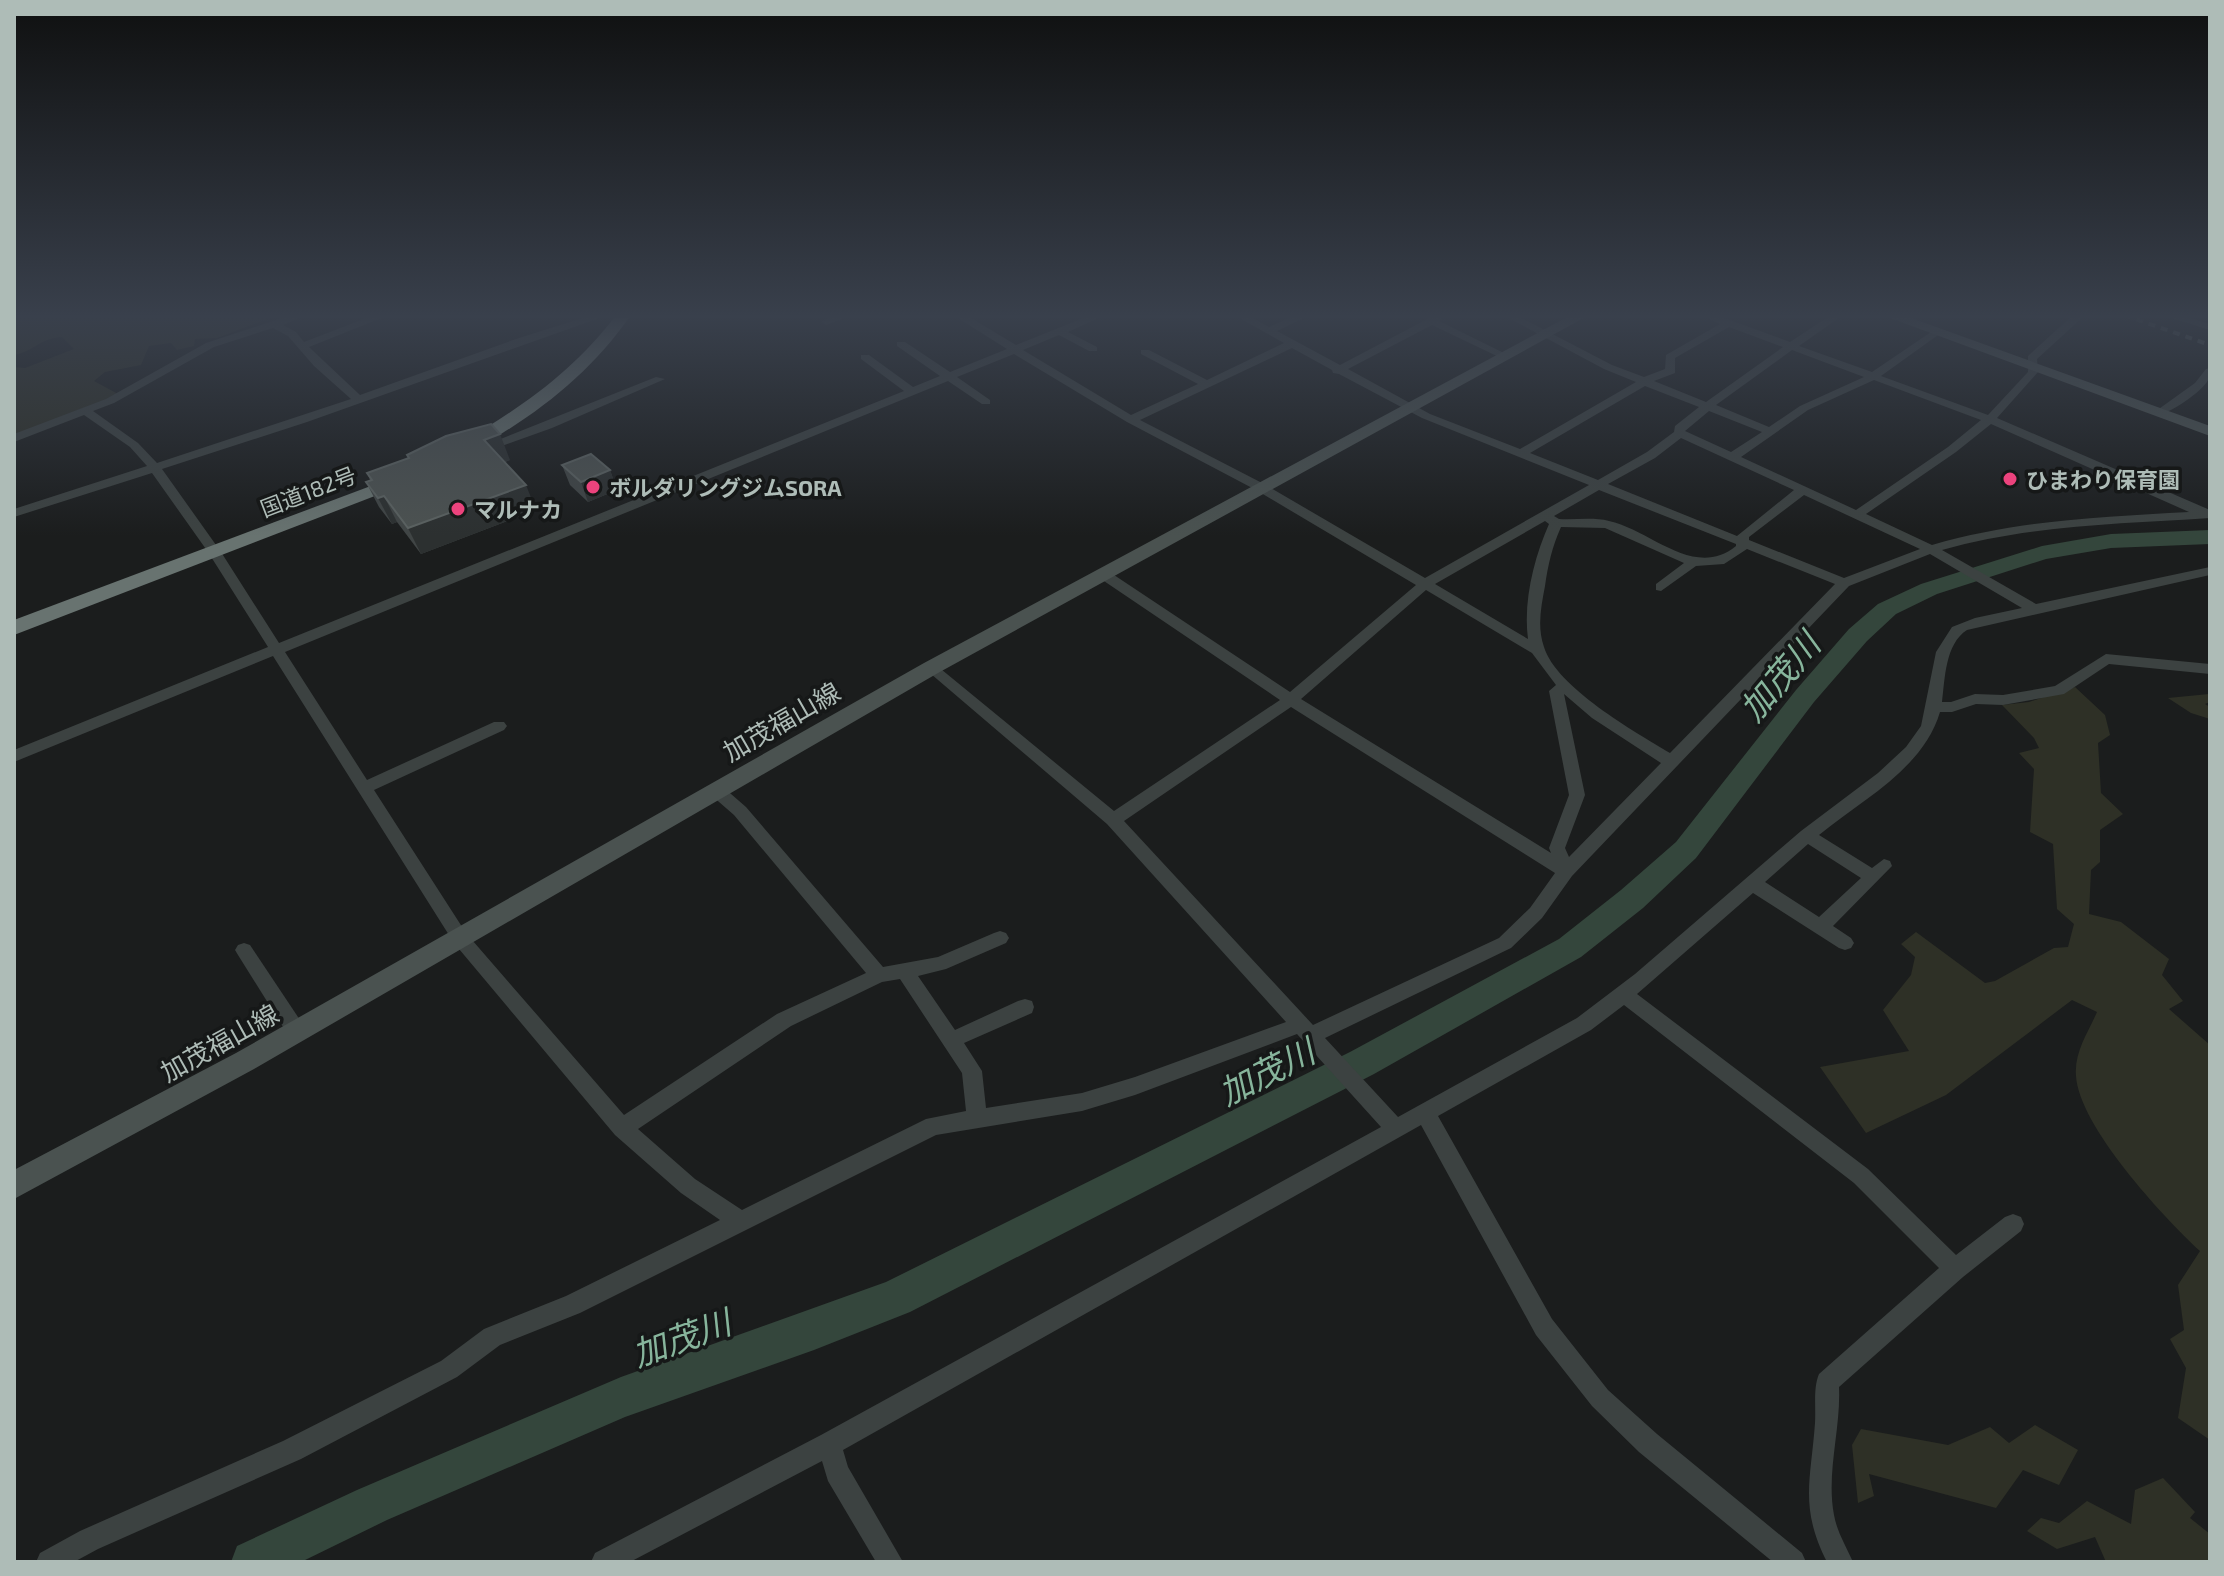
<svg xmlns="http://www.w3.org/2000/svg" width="2224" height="1576" font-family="'Exo 2','Noto Sans JP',sans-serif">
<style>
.green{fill:#2e3026}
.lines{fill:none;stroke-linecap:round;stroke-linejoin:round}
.river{fill:#34463c;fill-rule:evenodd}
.street{fill:#3c4241;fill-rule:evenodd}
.secondary{fill:#4a5250;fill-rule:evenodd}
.highway{fill:#687370;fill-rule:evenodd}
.rail{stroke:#555d5b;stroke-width:4;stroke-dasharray:7 6;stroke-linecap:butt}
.wall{fill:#404545}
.shaded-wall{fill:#2c3030}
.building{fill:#4c5251;stroke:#5b6261;stroke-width:2}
.poi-dot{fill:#ec437d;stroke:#161818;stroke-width:3}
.labels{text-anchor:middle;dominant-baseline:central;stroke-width:7;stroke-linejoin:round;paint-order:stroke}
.far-poi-label{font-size:22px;font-weight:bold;fill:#aebcb7;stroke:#161818;text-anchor:start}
.far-street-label{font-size:22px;fill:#aebcb7;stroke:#161818}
.street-label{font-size:26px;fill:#aebcb7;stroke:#161818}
.near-water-label{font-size:34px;font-style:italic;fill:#87b59c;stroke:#161818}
</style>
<rect width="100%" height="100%" fill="#1b1d1d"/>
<g class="green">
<path d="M 14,315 L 278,315 L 217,338 L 195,339 L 194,346 L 177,350 L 171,343 L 149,346 L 141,365 L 105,372 L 94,381 L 118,394 L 81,412 L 14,436 L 14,367 L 25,368 L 74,349 L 62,337 C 38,339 35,351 14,355 Z"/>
<path d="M 2075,687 L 2105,715 L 2110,735 L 2098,743 L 2101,793 L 2123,814 L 2100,830 L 2100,862 L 2091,870 L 2089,914 L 2121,922 L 2169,959 L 2162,975 L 2183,1001 L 2169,1009 L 2210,1045 L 2210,1440 L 2178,1418 L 2186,1368 L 2170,1339 L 2184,1330 L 2178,1285 L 2200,1251 C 2163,1217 2079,1126 2076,1076 C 2074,1052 2088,1033 2097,1012 L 2072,1000 L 1946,1095 L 1866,1133 L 1820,1067 L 1909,1051 L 1883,1010 L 1911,975 L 1915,957 L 1901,944 L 1916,932 L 1985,983 L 1995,981 L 2054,948 L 2068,947 L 2074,924 L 2057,909 L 2053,844 L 2030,832 L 2034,769 L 2019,753 L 2039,748 L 2034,738 L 2002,705 L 2029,702 Z"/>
<polygon points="2209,694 2210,702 2205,704 2210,707 2210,719 2191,713 2168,698"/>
<polygon points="2035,1425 2078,1450 2059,1485 2023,1470 1996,1508 1869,1474 1874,1496 1858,1503 1852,1445 1861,1429 1948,1445 1990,1427 2009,1443"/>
<polygon points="2163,1478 2195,1512 2190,1518 2210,1534 2210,1562 2106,1562 2095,1537 2057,1549 2027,1531 2041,1518 2059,1523 2087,1501 2131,1524 2135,1490"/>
</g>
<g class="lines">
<polygon class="river" points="2210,530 2210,544 2111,548 2046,559 1937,594 1896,614 1867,641 1814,702 1696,858 1643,908 1581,957 1374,1074 910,1312 814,1350 625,1417 387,1520 301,1562 231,1562 237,1546 357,1490 621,1377 886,1282 1350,1052 1559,939 1621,890 1676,842 1796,690 1849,629 1878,604 1921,584 2042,546 2111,534"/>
<g class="street">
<path d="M 291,315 L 307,315 L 283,325 L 296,332 L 304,342 L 374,315 L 389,315 L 309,347 L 360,395 L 516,339 L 592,315 L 608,315 L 307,422 L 162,469 L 221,552 L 279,643 L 904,391 L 861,359 L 861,355 L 869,355 L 913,387 L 940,376 L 897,346 L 897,342 L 905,342 L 950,372 L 1007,349 L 953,315 L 966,315 L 1016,345 L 1091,315 L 1105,315 L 1068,332 L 1097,347 L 1097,351 L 1089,351 L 1059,335 L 1023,350 L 1131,415 L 1198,384 L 1141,354 L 1141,350 L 1149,350 L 1207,380 L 1284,343 L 1234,315 L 1247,315 L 1269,327 L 1296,315 L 1310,315 L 1277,331 L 1340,365 L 1435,315 L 1448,315 L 1439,321 L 1510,356 L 1501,358 L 1432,325 L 1348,369 L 1430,414 L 1520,449 L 1636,382 L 1604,369 L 1503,315 L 1516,315 L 1612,365 L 1644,377 L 1665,369 L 1666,355 L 1720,324 L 1701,315 L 1716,315 L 1790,342 L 1831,315 L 1843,315 L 1799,346 L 1872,372 L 1934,330 L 1939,333 L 1938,335 L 1881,376 L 1988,415 L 2028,372 L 2028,356 L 2073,315 L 2085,315 L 2037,359 L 2038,372 L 1997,418 L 2210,510 L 2210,518 C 2120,524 2029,525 1942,550 L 2036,604 L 2210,567 L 2210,575 L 1967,630 C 1945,644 1945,679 1942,702 L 1951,702 L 1975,694 L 2003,695 L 2055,686 L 2106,654 L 2210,664 L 2210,674 L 2109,664 L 2064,694 L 2003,705 L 1976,704 L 1952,712 L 1940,712 C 1923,769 1863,799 1819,835 L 1872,868 L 1884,859 L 1890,861 L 1892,866 L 1833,926 L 1851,938 L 1854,943 L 1851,948 L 1845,950 L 1839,948 L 1753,893 L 1637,994 L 1868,1169 L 1956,1255 L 2005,1217 L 2013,1214 L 2021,1217 L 2024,1224 L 2021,1231 L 1963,1277 L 1839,1387 C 1841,1429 1826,1473 1834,1515 C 1837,1532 1846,1546 1853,1562 L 1827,1562 C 1799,1507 1811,1480 1815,1423 C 1816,1407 1813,1388 1819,1374 L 1939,1268 L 1854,1183 L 1624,1005 L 1591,1030 L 1438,1116 L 1552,1319 L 1608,1390 L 1657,1434 L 1802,1553 L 1806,1562 L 1773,1562 L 1639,1452 L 1592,1406 L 1536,1335 L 1421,1125 L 843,1450 L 848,1467 L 903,1562 L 876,1562 L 828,1481 L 822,1461 L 630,1562 L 591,1562 L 595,1553 L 821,1435 L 1381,1127 L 1297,1034 L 1135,1095 L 1082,1111 L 936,1135 L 580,1313 L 500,1345 L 457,1377 L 301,1459 L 98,1549 L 74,1562 L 36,1562 L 40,1553 L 80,1531 L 283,1441 L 441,1361 L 484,1329 L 566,1296 L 720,1220 L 681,1193 L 615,1135 L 454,943 L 273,656 L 14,762 L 14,750 L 268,647 L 208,552 L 152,473 L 14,517 L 14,509 L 147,466 L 130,447 L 84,415 L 14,442 L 14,434 L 106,399 L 206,343 ZM 1729,327 L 1783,347 L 1706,402 L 1654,381 L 1675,373 L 1675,358 ZM 273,328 L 288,336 L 314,366 L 351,399 L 157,463 L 138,443 L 93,411 L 114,403 L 214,347 ZM 1292,348 L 1332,370 L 1333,373 L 1339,374 L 1422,418 L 1589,485 L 1425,578 L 1264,484 L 1140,420 ZM 1792,350 L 1864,377 L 1800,406 L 1769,427 L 1716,405 ZM 1014,354 L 1127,422 L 1256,490 L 1416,585 L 1290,692 L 1108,571 L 1098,571 L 1098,577 L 1280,700 L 1114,811 L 936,665 L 926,665 L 924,668 L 1107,824 L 1286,1022 L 1135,1077 L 1082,1093 L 986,1108 L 982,1071 L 964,1043 L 1032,1013 L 1034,1007 L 1032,1001 L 1025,999 L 1018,1001 L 955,1030 L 918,976 L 946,969 L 1006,943 L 1009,938 L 1006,933 L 1000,931 L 994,933 L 938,957 L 883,967 L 746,807 L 723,787 L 717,785 L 709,791 L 711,795 L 734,815 L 866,973 L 777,1014 L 624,1115 L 466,933 L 374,790 L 504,730 L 507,726 L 504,722 L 494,722 L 367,780 L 285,652 L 948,381 L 982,404 L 990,404 L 990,400 L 957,377 ZM 1874,380 L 1981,420 L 1948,447 L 1856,510 L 1741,457 L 1808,410 ZM 1645,386 L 1699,407 L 1675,426 L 1674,432 L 1647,452 L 1598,480 L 1530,453 ZM 1709,411 L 1762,432 L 1731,452 L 1685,431 ZM 1991,424 L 2189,512 C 2100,517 2019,520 1932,545 L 1866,514 L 1956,452 ZM 1681,438 L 1794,490 L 1737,536 L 1608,484 L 1655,458 ZM 1599,490 L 1736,544 L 1736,546 C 1694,580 1651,530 1609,521 C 1594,517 1575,520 1559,519 L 1554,516 ZM 1804,495 L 1920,549 L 1844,578 L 1749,540 L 1749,537 ZM 1545,521 L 1549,524 C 1534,558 1523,601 1528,639 L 1435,584 ZM 1561,527 L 1605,528 L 1684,563 L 1656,584 L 1656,590 L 1661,591 L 1696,566 L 1724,564 L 1747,549 L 1835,584 L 1670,753 C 1635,732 1556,687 1544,647 C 1537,627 1541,607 1545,586 C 1548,565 1552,547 1561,527 ZM 1930,554 L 2022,608 L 1975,618 L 1952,627 L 1936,652 L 1921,726 L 1906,747 L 1878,773 L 1801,831 L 1635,974 L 1577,1018 L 1398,1117 L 1325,1038 L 1511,948 L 1542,918 L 1572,876 L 1849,586 ZM 1426,590 L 1532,653 L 1556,685 L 1549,691 L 1569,795 L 1549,848 L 1551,853 L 1301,699 ZM 1564,694 L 1592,718 L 1661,763 L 1569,857 L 1565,848 L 1585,795 ZM 1291,707 L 1555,873 L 1530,908 L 1499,938 L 1313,1025 L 1124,821 ZM 1808,844 L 1861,878 L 1819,917 L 1765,882 ZM 900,979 L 962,1073 L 966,1111 L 926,1119 L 742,1210 L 695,1179 L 638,1129 L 791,1026 L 882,982 Z"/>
<polygon points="836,315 852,315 826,325 821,322"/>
<polygon points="2162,315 2179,315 2210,324 2210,330"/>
<path d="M 2210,368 C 2210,373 2211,376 2208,380 C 2203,391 2167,416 2156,415 L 2156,411 L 2195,383 L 2206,369 Z"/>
<polygon points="656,377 665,379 552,428 488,451 484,452 478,448"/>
<polygon points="244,943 250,945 304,1026 307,1032 304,1038 297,1040 290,1038 238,955 235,950 238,945"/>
</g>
<g class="secondary">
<polygon points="1571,315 1589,315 938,673 254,1069 14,1199 14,1170 236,1053 924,663"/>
<polygon points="1882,315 1903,315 2210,426 2210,436"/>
</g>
<g class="highway">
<path d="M 616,315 L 631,315 C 596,365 553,402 501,434 C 490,441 476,453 462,450 L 459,446 L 462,442 C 521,408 575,370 616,315 Z"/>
<polygon points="400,475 406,476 409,480 406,484 14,635 14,620"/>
</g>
<polyline class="rail" points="2124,315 2210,345"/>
</g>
<g class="wall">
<polygon points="510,460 505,462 536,510 421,554 397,522 392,524 379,507 366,482 370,480 367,473"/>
<polygon points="562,465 610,470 617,490 588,502 570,485"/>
</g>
<g class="shaded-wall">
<polygon points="500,434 510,460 495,465 484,440"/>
<polygon points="610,470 617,490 588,502 581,482"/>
<polygon points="526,485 536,510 421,554 408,528"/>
<polygon points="384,496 397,522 392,524 378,498"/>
</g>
<g class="building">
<polygon points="491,424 500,434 484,440 526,485 408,528 384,496 378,498 366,482 372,480 367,473 409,458 407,455 446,436"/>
<polygon points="591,454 610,470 581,482 562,465"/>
</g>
<linearGradient id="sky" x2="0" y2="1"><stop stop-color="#0f1010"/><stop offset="0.59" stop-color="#39404c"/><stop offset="1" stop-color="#39404c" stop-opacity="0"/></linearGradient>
<rect width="2224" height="536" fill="url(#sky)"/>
<g class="poi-dot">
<circle cx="2010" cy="479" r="8"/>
<circle cx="593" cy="487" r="8"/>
<circle cx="458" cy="509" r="8"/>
</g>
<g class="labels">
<g class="far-poi-label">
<text x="2026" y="479">ひまわり保育園</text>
<text x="609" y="487">ボルダリングジムSORA</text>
<text x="474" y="509">マルナカ</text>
</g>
<g class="far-street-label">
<text transform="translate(308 491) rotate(-21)">国道182号</text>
</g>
<g class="street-label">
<text transform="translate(781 721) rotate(-30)">加茂福山線</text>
<text transform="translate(219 1042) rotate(-29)">加茂福山線</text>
</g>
<g class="near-water-label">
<text transform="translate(1779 676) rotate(-50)">加茂川</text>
<text transform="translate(1266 1071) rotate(-27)">加茂川</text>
<text transform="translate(681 1337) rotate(-20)">加茂川</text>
</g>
</g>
<rect width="2224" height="1576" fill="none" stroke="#aebcb7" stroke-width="32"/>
</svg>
